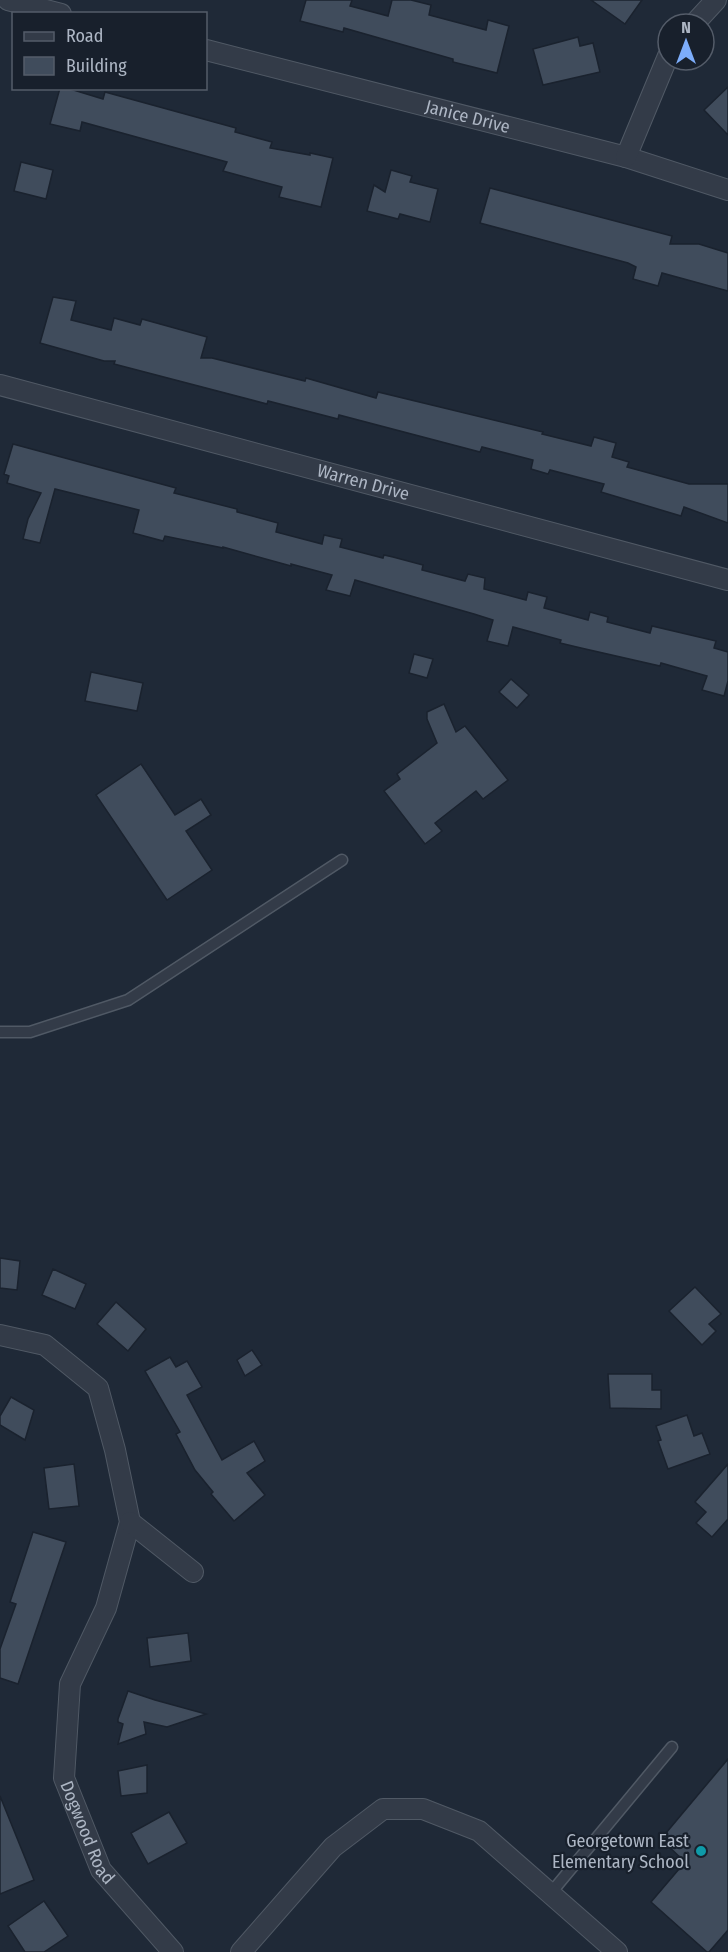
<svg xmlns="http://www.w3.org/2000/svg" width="728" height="1952" font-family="'Fira Sans Condensed',sans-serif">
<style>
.building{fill:#404c5c;stroke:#1a222e;stroke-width:1.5}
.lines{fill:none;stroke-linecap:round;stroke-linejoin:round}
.lane-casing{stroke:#505965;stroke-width:13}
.street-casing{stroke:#505965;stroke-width:22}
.lane{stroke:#333b48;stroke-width:10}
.street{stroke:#333b48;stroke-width:20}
.culture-dot{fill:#0f9aa8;stroke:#18202c;stroke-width:2}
.labels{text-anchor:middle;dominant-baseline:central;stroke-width:4.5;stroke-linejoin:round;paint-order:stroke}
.street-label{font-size:18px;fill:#adb6c4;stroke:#18202c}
.poi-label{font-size:18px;fill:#adb6c4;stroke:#18202c;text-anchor:end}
</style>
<rect width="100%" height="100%" fill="#1f2937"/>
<g class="building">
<polygon points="306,0 352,0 350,6 388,16 392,0 411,0 431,5 429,15 486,30 488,20 509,26 497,73 453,62 453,59 344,28 343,32 300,21"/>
<polygon points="591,0 642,0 625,24"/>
<polygon points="578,37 580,46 593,43 600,72 543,85 533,49"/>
<polygon points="728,87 728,135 704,110"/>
<polygon points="60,88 67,88 103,99 105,92 236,128 235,132 272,142 270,148 310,155 310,153 333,158 321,207 279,197 282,187 223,171 227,162 82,122 80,131 50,124"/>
<polygon points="21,162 53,170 46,199 14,191"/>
<polygon points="391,170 412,176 410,182 438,189 430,222 400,214 398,219 367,211 374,185 385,192"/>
<polygon points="490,188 672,236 670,244 699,244 728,253 728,291 662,273 658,286 633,279 636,267 628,263 480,223"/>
<polygon points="53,297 76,301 71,320 111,330 114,318 140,325 142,319 207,337 201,358 212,358 305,381 306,378 376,398 378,392 543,432 542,434 591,446 594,437 616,443 612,457 629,462 627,467 689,484 728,484 728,523 684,507 681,516 601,492 604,484 550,470 548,474 531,469 533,460 482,447 480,452 339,415 338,419 268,401 267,404 114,364 115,361 104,361 40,343"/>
<polygon points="13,444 176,488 174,493 237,509 237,512 278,523 276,532 322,544 324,535 342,539 340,547 383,558 384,555 393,557 423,565 422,570 465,581 468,574 485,578 484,589 526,600 528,592 547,597 544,608 588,620 590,612 608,617 607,622 650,633 652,626 716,641 714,648 728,652 728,681 724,696 702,690 707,676 661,663 660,666 581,648 560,643 561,640 513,627 508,646 487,641 493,620 474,614 355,580 350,596 326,590 332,575 291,564 291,566 223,547 223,548 165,536 163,541 133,533 139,510 55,489 40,543 23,539 28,519 41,493 7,483 9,476 4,474"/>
<polygon points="414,654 433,659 427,678 409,673"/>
<polygon points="91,672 143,683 137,711 85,701"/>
<polygon points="511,679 529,695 517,708 499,692"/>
<polygon points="444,704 456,732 465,726 508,780 483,799 476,791 435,823 442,831 425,844 384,791 400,779 397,774 437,743 427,719 427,712"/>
<polygon points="141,764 175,815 201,799 211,815 186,831 212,870 167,900 96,795"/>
<polygon points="0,1258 20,1261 17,1290 0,1288"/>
<polygon points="53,1269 86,1284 75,1309 42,1295"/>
<polygon points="695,1287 721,1314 709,1324 716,1331 702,1345 669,1311"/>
<polygon points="116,1302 146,1329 128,1351 97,1324"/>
<polygon points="252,1350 262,1365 245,1376 237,1360"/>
<polygon points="170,1357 176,1367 187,1361 202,1387 187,1395 222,1460 254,1441 265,1461 247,1473 265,1495 234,1521 211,1494 213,1492 195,1470 176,1434 180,1432 145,1371"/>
<polygon points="608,1374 652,1374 652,1390 661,1390 661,1409 610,1408"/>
<polygon points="11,1397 34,1410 25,1440 0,1425 0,1416"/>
<polygon points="687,1415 694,1436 702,1433 710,1454 668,1469 658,1441 661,1440 656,1426"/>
<polygon points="74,1464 79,1506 49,1509 44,1468"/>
<polygon points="728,1464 728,1519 712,1537 696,1523 706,1512 695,1502"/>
<polygon points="33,1532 66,1542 18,1684 0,1678 0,1649 16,1604 10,1602"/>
<polygon points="188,1633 191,1661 150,1667 147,1638"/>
<polygon points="128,1691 155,1700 206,1714 167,1727 144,1722 146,1734 118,1744 123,1724 118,1722 118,1719"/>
<polygon points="728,1759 728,1930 709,1952 707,1952 651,1902 685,1862 661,1839"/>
<polygon points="147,1765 147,1793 121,1796 118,1771"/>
<polygon points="0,1796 34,1880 0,1894"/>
<polygon points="169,1812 187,1843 148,1864 131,1833"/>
<polygon points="44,1901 68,1936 44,1952 25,1952 8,1926"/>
</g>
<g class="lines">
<g class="lane-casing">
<g id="lane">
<polyline points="0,1032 30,1032 128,1000 342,860"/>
<polyline points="550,1894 672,1747"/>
</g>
</g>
<g class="street-casing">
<g id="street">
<polyline points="8,0 61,14"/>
<polyline points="694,24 716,0"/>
<path id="s1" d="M 206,50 L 626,157 L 728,190"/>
<polyline points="626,157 668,56"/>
<path id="s2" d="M 0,385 L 728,580"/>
<path id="s3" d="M 0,1335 L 45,1345 L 98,1388 L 115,1450 L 130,1522 L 106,1608 L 70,1684 L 64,1778 L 101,1870 L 173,1952"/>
<polyline points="130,1522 193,1572"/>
<polyline points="241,1952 333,1847 383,1809 423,1809 479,1831 617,1952"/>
</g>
</g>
<use href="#lane" class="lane"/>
<use href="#street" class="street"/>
</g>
<circle class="culture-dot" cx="701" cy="1851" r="6"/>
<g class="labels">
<g class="street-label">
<text stroke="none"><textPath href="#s1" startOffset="270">Janice Drive</textPath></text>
<text stroke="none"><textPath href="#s2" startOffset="376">Warren Drive</textPath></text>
<text stroke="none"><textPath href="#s3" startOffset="579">Dogwood Road</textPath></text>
</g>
<g class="poi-label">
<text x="689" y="1841">Georgetown East<tspan x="689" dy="21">Elementary School</tspan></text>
</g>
</g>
<rect x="12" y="12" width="195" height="78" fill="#18202c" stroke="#545c69" stroke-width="1.5"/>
<rect x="24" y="32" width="30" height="9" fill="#333b48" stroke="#545c69" stroke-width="1.5"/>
<text x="66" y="42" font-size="18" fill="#adb6c4">Road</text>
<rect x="24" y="57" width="30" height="18" fill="#404c5c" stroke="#545c69" stroke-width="1.5"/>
<text x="66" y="72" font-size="18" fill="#adb6c4">Building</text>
<g transform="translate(686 42)"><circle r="28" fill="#18202c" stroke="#545c69" stroke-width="1.5"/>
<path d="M0-4.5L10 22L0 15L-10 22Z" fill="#7dadfa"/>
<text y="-9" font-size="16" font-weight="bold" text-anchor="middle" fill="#adb6c4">N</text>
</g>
</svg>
